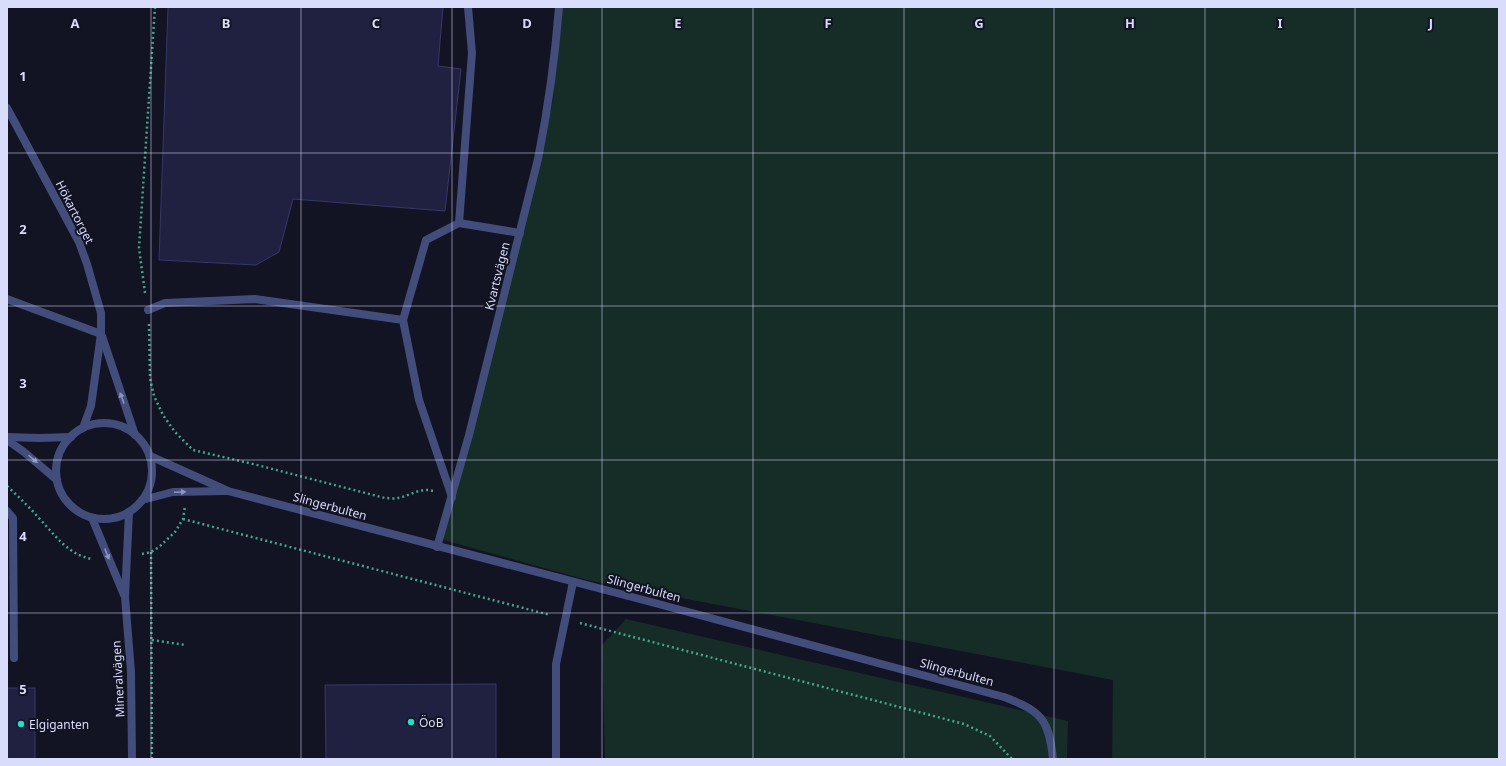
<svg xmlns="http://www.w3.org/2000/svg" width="1506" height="766" font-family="'Noto Sans',sans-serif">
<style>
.green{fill:#162c26}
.building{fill:#202141;stroke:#36376a}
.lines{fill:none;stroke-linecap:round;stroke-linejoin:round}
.path{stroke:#40a78a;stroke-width:2.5;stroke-dasharray:2 3;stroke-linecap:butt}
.service{stroke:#434d7c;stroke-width:8}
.minor{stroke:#434d7c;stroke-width:8}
.oneway{fill:#8e94bb}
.grid{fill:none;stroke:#d9dcfa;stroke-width:1;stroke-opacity:0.55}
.poi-dot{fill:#20dfc9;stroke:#121323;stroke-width:1.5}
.labels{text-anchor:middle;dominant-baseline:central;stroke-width:4;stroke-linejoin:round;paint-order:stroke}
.street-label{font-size:12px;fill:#d9dcfa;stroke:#121323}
.poi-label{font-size:12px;fill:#d9dcfa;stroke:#121323;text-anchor:start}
.grid-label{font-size:13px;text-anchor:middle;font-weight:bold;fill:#d9dcfa;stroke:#121323;stroke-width:4;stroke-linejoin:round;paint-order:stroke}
</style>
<rect width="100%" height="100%" fill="#121323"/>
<g class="green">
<polygon points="562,7 1499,7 1499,759 1112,759 1113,680 587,580 443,540 553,100"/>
<polygon points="626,619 1068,721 1067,759 605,759 602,645"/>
</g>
<g class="building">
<polygon points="168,7 443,7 438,66 461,69 445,211 293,199 279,252 256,265 159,260"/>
<polygon points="496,684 496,759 326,759 325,685"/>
<rect x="7" y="688" width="28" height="71"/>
</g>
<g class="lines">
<g class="path">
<polyline points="145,293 139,248 155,7"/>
<path d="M 149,324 L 150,378 L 154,396 L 163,415 L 175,432 L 193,450 L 253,464 L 385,498 C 389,498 394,499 398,498 C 410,496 420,487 433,491"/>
<path d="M 7,486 C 18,496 28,506 38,517 C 54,534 68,555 92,559"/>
<polyline points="183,519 550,615"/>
<polyline points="151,552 152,759"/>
<polyline points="142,554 151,552 159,547 175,532 183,519 185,506"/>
<polyline points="580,623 964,724 990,736 1012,759"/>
<polyline points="152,640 186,645"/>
</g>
<g class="service">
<polyline points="7,108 79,242 87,264 101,313 101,334 91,406 83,428"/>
<polyline points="459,223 472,53 468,7"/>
<polyline points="7,299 101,334"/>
<polyline points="148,310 165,303 255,299 403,320 419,400 452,497"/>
<polyline points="403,320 426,240 459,223 520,233"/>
<polyline points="102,336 135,435"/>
<polyline points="7,511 13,518 14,658"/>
<polyline points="556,759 556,664 573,582"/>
</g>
<g class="minor">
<circle cx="104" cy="471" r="48"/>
<polyline points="7,437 39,438 71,437"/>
<polyline points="7,440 24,452 57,480"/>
<path d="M 150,456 L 228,491 L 651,602 L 1004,697 C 1041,711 1049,719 1053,759"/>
<polyline points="142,500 173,492 225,491"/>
<polyline points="129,512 125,597 131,672 132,759"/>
<polyline points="92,518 124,595"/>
<path d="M 437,547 L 469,435 L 538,159 C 548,109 555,58 559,7"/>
</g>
</g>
<defs><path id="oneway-solid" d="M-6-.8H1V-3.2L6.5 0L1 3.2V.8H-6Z"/></defs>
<g class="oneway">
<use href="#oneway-solid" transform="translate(122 398) rotate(-110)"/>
<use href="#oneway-solid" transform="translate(33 459) rotate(41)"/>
<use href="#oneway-solid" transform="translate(180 492) rotate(-2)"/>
<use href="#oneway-solid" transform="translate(107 554) rotate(68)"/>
</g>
<path class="grid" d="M 151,7 L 151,759M 301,7 L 301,759M 452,7 L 452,759M 602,7 L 602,759M 753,7 L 753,759M 904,7 L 904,759M 1054,7 L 1054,759M 1205,7 L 1205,759M 1355,7 L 1355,759M 7,153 L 1499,153M 7,306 L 1499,306M 7,460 L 1499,460M 7,613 L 1499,613"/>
<g class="poi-dot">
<circle cx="411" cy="722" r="4"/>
<circle cx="21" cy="724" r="4"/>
</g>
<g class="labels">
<g class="street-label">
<text transform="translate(75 212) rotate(63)">Hökartorget</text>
<text transform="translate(497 276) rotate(-76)">Kvartsvägen</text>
<text transform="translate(330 506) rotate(15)">Slingerbulten</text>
<text transform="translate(644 588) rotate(15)">Slingerbulten</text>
<text transform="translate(957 672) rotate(15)">Slingerbulten</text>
<text transform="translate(118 679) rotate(-93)">Mineralvägen</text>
</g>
<g class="poi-label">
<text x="419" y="722">ÖoB</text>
<text x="29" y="724">Elgiganten</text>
</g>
</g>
<g class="grid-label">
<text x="75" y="28">A</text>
<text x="226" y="28">B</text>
<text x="376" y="28">C</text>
<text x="527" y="28">D</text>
<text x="678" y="28">E</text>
<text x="828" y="28">F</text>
<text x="979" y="28">G</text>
<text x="1130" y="28">H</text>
<text x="1280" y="28">I</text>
<text x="1431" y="28">J</text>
<text x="23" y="81">1</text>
<text x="23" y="234">2</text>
<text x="23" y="388">3</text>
<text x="23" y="541">4</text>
<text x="23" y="694">5</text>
</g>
<rect width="1506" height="766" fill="none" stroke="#d9dcfa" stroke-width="16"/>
</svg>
